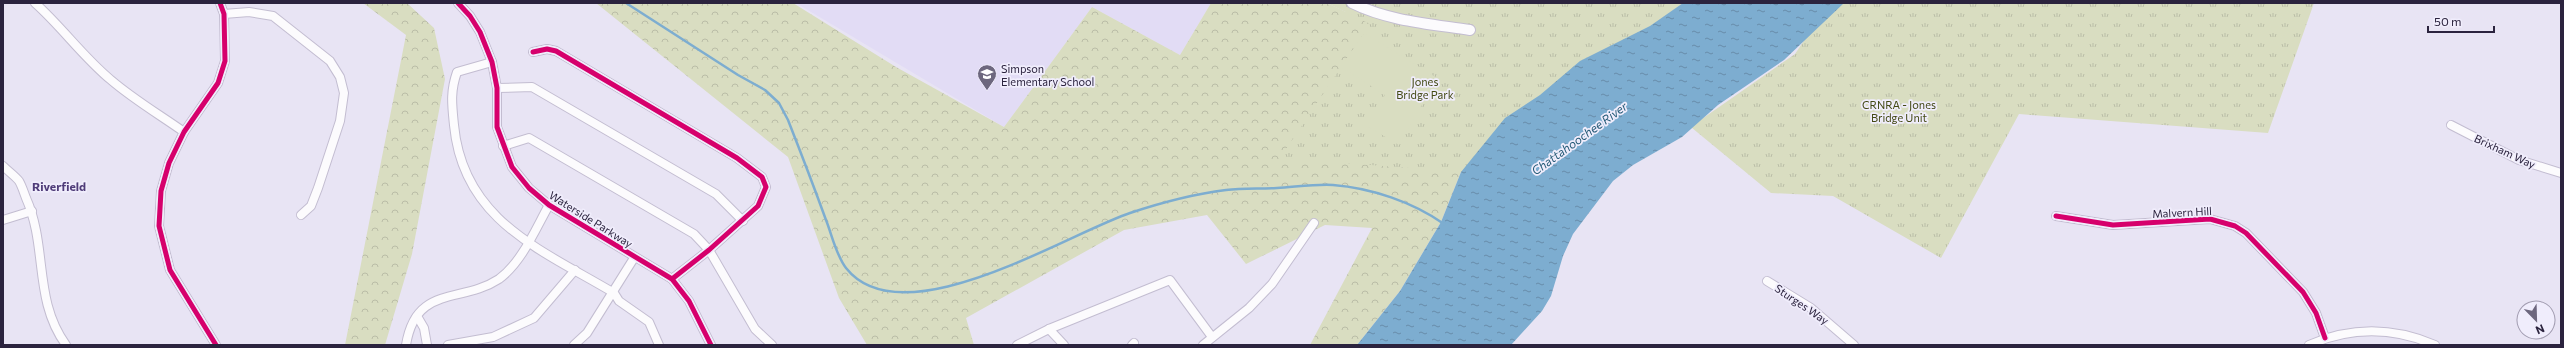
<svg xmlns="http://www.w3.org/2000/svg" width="2564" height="348" font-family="Commissioner,sans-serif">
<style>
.built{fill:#e2dcf5}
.forest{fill:url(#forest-crowns)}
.park{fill:url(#park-tufts)}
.pitch{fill:#d9ddc1}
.water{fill:url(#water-ripples)}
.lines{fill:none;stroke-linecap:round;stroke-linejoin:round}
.stream{stroke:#7dadd0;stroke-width:2.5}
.minor-casing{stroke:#c3bdd1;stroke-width:10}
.tertiary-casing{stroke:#c3bdd1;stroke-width:12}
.minor{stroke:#fcfbfd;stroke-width:8}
.tertiary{stroke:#fcfbfd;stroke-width:10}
.cycleway-casing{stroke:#f0edfc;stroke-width:8}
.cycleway{stroke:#d6006c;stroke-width:5}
.labels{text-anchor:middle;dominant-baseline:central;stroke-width:3.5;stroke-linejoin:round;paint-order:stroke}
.poi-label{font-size:11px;fill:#2b233e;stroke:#f0edfc;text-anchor:start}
.park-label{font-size:11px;fill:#434914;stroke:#f0edfc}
.street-label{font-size:11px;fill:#2b233e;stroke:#f0edfc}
.water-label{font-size:12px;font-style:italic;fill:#245a77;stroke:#f0edfc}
.neighbourhood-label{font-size:12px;font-weight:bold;fill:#503d79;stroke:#f0edfc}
</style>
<defs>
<pattern id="forest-crowns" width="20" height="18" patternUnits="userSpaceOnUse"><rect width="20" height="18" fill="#d9ddc1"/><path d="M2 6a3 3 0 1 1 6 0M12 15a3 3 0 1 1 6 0" fill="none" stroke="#babda7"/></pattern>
<pattern id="park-tufts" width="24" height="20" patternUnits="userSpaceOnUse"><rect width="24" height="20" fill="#d9ddc1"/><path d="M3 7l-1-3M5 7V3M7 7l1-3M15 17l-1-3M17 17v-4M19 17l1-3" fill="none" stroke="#babda7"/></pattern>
<pattern id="water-ripples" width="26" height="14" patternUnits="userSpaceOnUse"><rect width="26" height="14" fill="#7dadd0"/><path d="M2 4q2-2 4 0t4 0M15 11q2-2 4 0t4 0" fill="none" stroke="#678caa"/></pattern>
</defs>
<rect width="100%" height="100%" fill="#e8e4f4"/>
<polygon class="built" points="796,3 1211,3 1180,55 1092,7 1004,127"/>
<g class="forest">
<polygon points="363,3 407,3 434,28 445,79 412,254 385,345 345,345 406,35"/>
<polygon points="596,3 793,3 896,67 1004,127 1092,7 1180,55 1211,3 1327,3 1346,12 1683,3 1461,172 1441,222 1400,291 1357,345 1310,345 1372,228 1325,225 1246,264 1207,215 1124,230 966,318 974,345 867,345 839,298 788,157"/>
</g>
<g class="park">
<polygon points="1327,3 1683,3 1650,26 1580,61 1540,95 1505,118 1461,172 1280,158 1370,24"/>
<polygon points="1829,3 2314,3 2268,133 2019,114 1941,258 1833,196 1771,193 1686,123 1699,121 1795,54"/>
</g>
<polygon class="pitch" points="1364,33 1437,78 1399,145 1367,126 1385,95 1341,67"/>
<polygon class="water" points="1683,3 1844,3 1784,60 1718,105 1682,137 1633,165 1613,181 1573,234 1563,256 1551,296 1542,311 1511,345 1357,345 1400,291 1441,222 1461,172 1505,118 1540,95 1580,61 1650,26"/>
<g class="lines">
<path class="stream" d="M 626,3 L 738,75 L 765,90 L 779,103 L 788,120 C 801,153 814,187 826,220 C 832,235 836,255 846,268 C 902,339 1067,234 1130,213 C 1160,203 1194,194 1226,190 C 1243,188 1260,189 1277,188 C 1295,187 1315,184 1333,185 C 1371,188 1413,202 1444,224"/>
<g class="minor-casing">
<g id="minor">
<path d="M 35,3 C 62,27 83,57 111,80 C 133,99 160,115 184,132"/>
<polyline points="458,3 470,16 480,32 492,62 497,88 497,127 512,167 529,188 549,205 672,279 689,301 711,345"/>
<polyline points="224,14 249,12 273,16 330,61 340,77 344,93 340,121 318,188 311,206 301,215"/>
<polyline points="533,52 547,49 556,51 737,158 762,177 766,187 758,206 709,250 672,279"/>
<path d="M 492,62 L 457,72 C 450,92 452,105 454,125 C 463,221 542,250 614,293 L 619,301 L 649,322 L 659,345"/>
<polyline points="497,88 532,87 716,194 743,221"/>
<polyline points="2451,125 2519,160 2561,173"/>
<polyline points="503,146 529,138 694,234 709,250 755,329 772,345"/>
<path d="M 3,166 C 8,171 15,176 19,181 C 22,186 24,193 26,198 C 48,247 33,300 66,345"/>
<polyline points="2056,216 2113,225 2210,219 2235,226 2246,233 2303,292 2316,313 2325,338"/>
<polyline points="3,220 32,211"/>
<polyline points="1767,281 1811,308 1854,345"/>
<polyline points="417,316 424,328 427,345"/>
<polyline points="1049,329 1064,345"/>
<polyline points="216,345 170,270 159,226 161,191 169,163 184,132 218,83 225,61 224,14 220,3"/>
<path d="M 406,345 C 416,284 461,304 499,279 C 522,262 535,230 549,205"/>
<polyline points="448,345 493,337 534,318 575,270"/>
<polyline points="574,345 587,333 634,258"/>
<polyline points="1017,345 1049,329 1170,280 1212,337"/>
<polyline points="1132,345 1134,343"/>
<polyline points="1203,345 1249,308 1272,284 1314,223"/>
<path d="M 2309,345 C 2350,327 2393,327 2435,345"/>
</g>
</g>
<g class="tertiary-casing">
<path id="tertiary" d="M 1352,3 C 1388,21 1431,24 1470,30"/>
</g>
<use href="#minor" class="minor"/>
<use href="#tertiary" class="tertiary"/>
<g class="cycleway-casing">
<g id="cycleway">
<polyline points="458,3 470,16 480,32 492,62 497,88 497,127 512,167 529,188 549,205 672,279 689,301 711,345"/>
<polyline points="533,52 547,49 556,51 737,158 762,177 766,187 758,206 709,250 672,279"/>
<polyline points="2056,216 2113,225 2210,219 2235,226 2246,233 2303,292 2316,313 2325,338"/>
<polyline points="216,345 170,270 159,226 161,191 169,163 184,132 218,83 225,61 224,14 220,3"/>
</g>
</g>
<use href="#cycleway" class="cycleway"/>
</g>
<defs>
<g id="school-pin" transform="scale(1)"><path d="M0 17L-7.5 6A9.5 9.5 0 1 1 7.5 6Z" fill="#6d677e" stroke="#f0edfc"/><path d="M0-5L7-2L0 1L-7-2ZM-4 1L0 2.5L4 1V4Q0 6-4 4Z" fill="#fff"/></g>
</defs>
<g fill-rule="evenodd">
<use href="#school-pin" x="987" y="74"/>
</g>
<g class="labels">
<g class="poi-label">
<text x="1001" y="68">Simpson<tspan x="1001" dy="13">Elementary School</tspan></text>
</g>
<g class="park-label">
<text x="1425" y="81">Jones<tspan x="1425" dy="13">Bridge Park</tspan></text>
<text x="1899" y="104">CRNRA - Jones<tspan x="1899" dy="13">Bridge Unit</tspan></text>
</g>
<g class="street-label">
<text transform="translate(2505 151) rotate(25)">Brixham Way</text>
<text transform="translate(2182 212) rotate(-3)">Malvern Hill</text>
<text transform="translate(591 219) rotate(32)">Waterside Parkway</text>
<text transform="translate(1802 304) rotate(34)">Sturges Way</text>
</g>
<g class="water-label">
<text transform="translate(1579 138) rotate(-36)">Chattahoochee River</text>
</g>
<g class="neighbourhood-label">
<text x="59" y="186">Riverfield</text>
</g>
</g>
<rect width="2564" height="348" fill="none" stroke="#2b233e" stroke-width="8"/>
<g transform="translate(2536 320) rotate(157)"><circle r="19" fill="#f0edfc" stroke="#a19cb0"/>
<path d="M0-3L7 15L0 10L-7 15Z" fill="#6d677e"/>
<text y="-6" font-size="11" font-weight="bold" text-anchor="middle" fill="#2b233e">N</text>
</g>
<path d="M2428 26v6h66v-6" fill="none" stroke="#2b233e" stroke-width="2"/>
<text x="2434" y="26" font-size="12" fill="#2b233e" stroke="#f0edfc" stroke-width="3" paint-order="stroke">50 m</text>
</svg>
